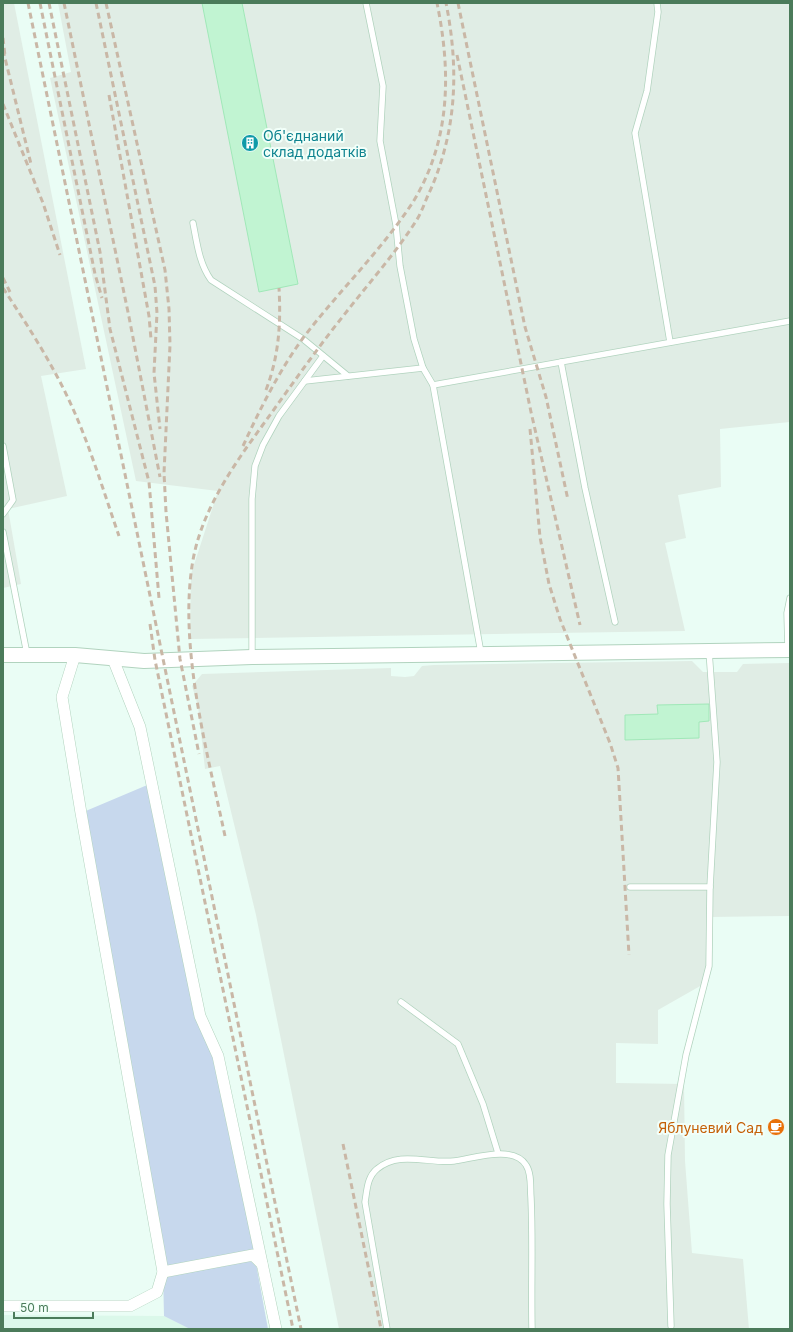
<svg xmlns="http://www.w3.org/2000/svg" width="793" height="1332" font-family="Inter,sans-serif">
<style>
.residential{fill:#dbf8ea}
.industrial{fill:#e0ede5}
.green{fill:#c7d8ed}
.building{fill:#c1f4d2;stroke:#a0e8b8}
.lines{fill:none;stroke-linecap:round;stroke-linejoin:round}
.service-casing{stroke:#b1d3be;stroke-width:7}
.minor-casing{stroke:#b1d3be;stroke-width:12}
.tertiary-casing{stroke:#b1d3be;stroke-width:16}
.service{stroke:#fff;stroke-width:5.5}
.minor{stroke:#fff;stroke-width:11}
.tertiary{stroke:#fff;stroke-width:14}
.rail{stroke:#c9b7a6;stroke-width:3;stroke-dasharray:6 4;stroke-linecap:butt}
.labels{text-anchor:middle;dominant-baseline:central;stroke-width:4;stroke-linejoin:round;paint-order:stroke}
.culture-label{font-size:14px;fill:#0d838f;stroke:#f2fff9;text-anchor:start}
.food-label{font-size:14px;fill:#c56008;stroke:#f2fff9;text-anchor:end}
</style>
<rect width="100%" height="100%" fill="#eafdf5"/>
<polygon class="residential" points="3,1315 164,1316 190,1329 3,1329"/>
<g class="industrial">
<polygon points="3,3 14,3 86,369 41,376 67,496 8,509 21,584 3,588"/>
<polygon points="58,3 790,3 790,422 720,429 721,487 678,495 686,538 665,543 685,631 190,639 191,574 218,491 136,481 50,78 71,72"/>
<polygon points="692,661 703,672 737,672 743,664 790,663 790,916 711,917 709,981 658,1010 658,1044 616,1043 616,1083 684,1084 685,1161 692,1253 743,1259 749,1329 339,1329 256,915 220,766 205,769 198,706 192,686 202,674 391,668 391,676 405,677 414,676 422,666 434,665"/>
</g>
<polygon class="green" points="152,783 200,1016 218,1056 268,1329 190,1329 164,1316 163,1272 81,813"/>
<g class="building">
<polygon points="202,3 242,3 298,284 259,292"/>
<polygon points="709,704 709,721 699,722 699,738 625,740 625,715 658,714 657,705"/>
</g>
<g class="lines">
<g class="service-casing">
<g id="service">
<polyline points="366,3 383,86 380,141 396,225 400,266 414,339 423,368 433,385 790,321"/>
<polyline points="657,3 658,12 647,91 635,133 670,342"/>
<path d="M 193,223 C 197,243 199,263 211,280 L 303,339 L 348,376"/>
<polyline points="561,362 585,488 615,622"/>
<polyline points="305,381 423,368"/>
<polyline points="433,385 481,653"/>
<polyline points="3,446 13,500 3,514"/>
<polyline points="3,532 27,654"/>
<polyline points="788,650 787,613 790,598"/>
<polyline points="252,657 252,499 255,466 263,445 279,416 323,356"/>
<polyline points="630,887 710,887"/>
<polyline points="401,1002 458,1044 483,1104 498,1153"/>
<polyline points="671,1326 667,1204 668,1155 686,1055 709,966 710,887 717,762 709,651"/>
<path d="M 387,1329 L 365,1202 C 367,1191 367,1177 377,1169 C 399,1150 429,1164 454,1161 C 472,1159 513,1144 526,1165 C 532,1174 530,1188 531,1198 C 533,1242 531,1285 532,1329"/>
</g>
</g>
<g class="minor-casing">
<g id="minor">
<polyline points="113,659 140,727 200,1016 218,1056 276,1329"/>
<polyline points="163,1272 253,1255 262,1264"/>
<polyline points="3,1306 130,1306 157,1292 163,1272 81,813 62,697 75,655"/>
</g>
</g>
<g class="tertiary-casing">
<polyline id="tertiary" points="3,655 75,655 144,661 252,657 790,650"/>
</g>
<use href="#service" class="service"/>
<use href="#minor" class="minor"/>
<use href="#tertiary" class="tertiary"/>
<g class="rail">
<polyline points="28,3 301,1329"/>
<polyline points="40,3 95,274 102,298"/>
<polyline points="49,3 100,252 110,329 149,482 159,598"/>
<polyline points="64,3 129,317 160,477"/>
<polyline points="96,3 155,286 157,313 154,373 160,429"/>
<polyline points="106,3 165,270 169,309 170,345 164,473 166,512 180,659 199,754"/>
<polyline points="458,3 525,327 546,397 568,500"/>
<polyline points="3,38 5,56"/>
<polyline points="3,50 31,164"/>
<polyline points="457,55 531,412 580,625"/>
<polyline points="109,95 149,316 151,339"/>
<polyline points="3,104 43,203 60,255"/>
<polyline points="3,278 10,292"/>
<path d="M 3,288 C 26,323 50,360 68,398 C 89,442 103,490 119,536"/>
<path d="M 266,390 C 279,356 281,323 279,288"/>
<polyline points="530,429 540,537 549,584 560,619 610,743 618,768 629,955"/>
<path d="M 243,446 C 260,409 279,371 303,338 C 338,292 381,251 413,202 C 451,140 451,71 437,3"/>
<polyline points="150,624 155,660 293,1329"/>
<path d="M 225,836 C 207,751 178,645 193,560 C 202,510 233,466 262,426 C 289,389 315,351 344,315 C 368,284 395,254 416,221 C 422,212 425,201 430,191 C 457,130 459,68 446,3"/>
<polyline points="343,1144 381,1329"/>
</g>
</g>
<defs>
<g id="building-disc" transform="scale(0.9)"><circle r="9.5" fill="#0f9aa8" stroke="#f2fff9"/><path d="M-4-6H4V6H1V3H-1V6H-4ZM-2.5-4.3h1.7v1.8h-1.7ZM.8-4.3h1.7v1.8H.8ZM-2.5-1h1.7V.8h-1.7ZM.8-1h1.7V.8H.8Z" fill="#fff"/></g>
<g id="cafe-disc" transform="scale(0.9)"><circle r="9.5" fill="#e8710a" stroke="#f2fff9"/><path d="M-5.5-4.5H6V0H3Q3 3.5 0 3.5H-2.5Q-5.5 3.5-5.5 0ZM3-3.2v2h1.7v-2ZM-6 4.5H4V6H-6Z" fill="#fff"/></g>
</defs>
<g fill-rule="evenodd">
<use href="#building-disc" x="250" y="143"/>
<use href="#cafe-disc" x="776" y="1127"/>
</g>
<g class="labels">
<g class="culture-label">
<text x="263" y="135">Об'єднаний<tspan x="263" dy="16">склад додатків</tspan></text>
</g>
<g class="food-label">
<text x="763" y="1127">Яблуневий Сад</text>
</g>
</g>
<rect width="793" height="1332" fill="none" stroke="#4b7b5a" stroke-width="8"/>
<path d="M14 1312v6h79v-6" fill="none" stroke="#4b7b5a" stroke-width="2"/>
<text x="20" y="1312" font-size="12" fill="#4b7b5a" stroke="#f2fff9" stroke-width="3" paint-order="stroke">50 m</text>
</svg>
